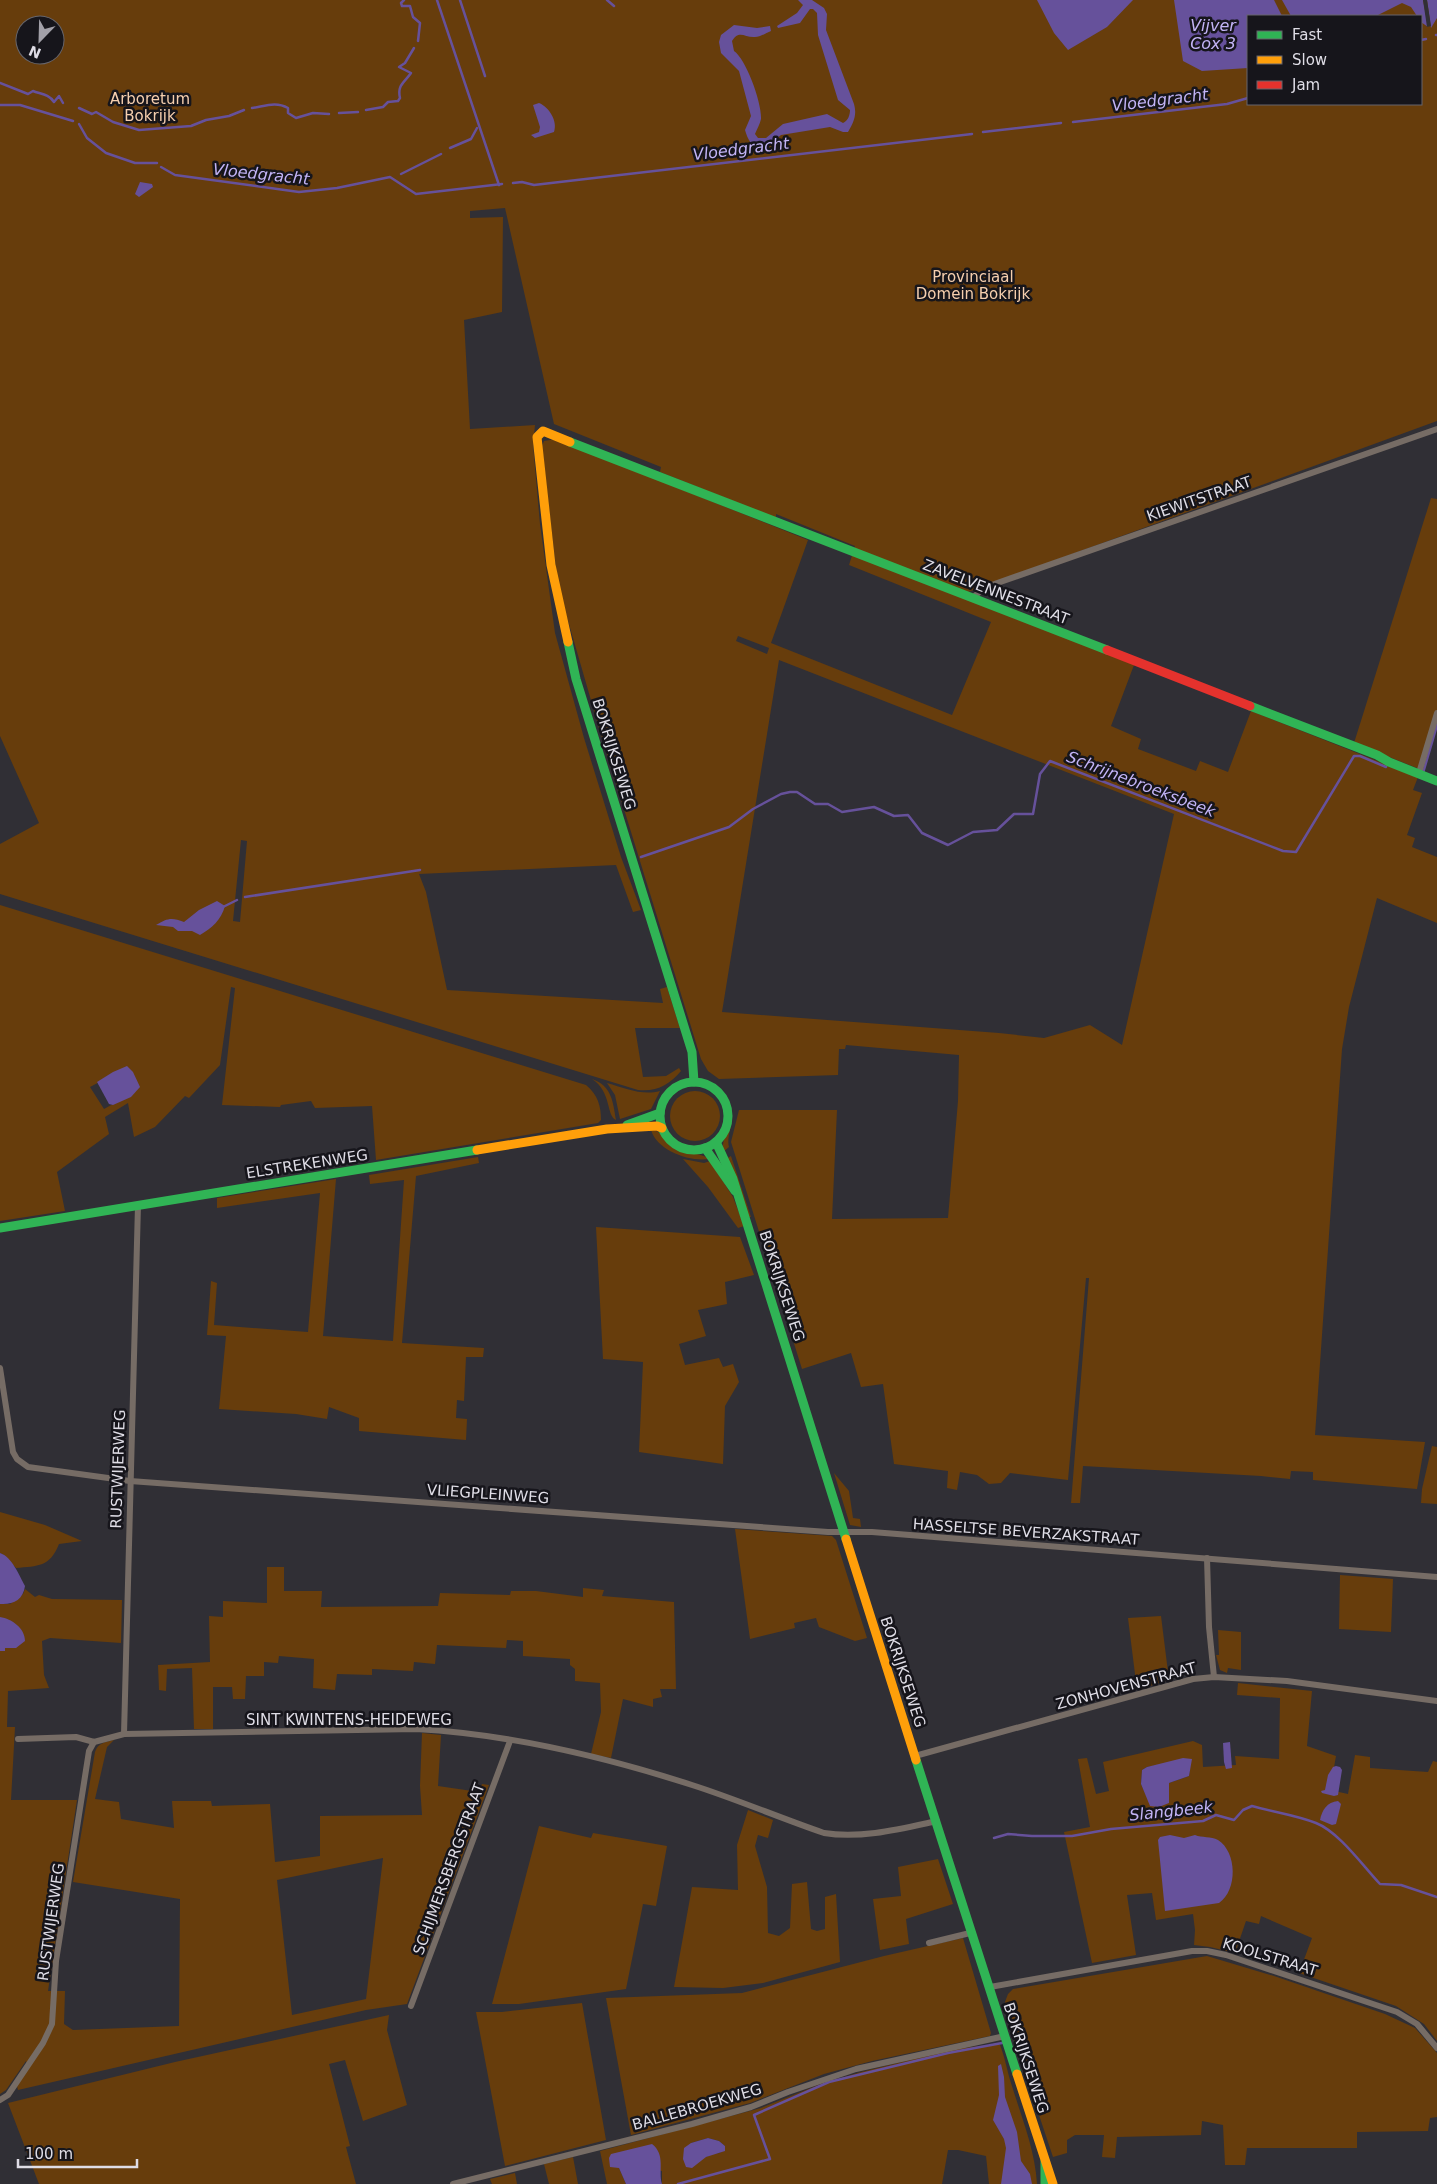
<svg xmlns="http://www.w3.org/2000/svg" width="1437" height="2184" font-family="'DejaVu Sans',sans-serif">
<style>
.green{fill:#673d0c;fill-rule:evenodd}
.water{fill:#66519b}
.pier{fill:#302f35}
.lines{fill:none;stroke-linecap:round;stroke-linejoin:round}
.stream{stroke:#66519b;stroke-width:2.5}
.street{stroke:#766c65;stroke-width:6}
.fast{stroke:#30b455;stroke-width:9}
.slow{stroke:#ff9f0a;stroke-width:9}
.jam{stroke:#e5322d;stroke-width:9}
.labels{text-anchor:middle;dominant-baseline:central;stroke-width:5;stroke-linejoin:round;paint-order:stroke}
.park-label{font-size:15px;fill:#f6cfae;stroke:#16151b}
.street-label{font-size:15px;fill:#dfdde6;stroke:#16151b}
.water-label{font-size:16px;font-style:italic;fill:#c3b4f6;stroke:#16151b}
</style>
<rect width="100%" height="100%" fill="#302f35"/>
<g class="green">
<path d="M 0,0 L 1437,0 L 1437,421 L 968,592 L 942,582 L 1134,665 L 1111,726 L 1141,739 L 1138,749 L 1196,771 L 1200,761 L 1228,772 L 1251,711 L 1418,777 L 1413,790 L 1422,793 L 1407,835 L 1415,838 L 1412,847 L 1437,857 L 1437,923 L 1377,898 L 1349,1007 L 1342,1049 L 1315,1435 L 1425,1442 L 1417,1489 L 1313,1480 L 1313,1472 L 1291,1471 L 1290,1479 L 1261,1476 L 1083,1466 L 1080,1503 L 1071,1503 L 1089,1278 L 1086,1278 L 1068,1480 L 1010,1473 L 1001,1483 L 989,1484 L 977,1475 L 960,1472 L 957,1490 L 947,1488 L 948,1471 L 894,1464 L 883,1384 L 861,1387 L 851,1353 L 802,1369 L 731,1142 L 739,1110 L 837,1110 L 832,1219 L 948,1218 L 958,1101 L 959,1055 L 846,1045 L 845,1049 L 839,1049 L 838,1075 L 719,1079 L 708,1071 L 701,1059 L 599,728 L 558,586 L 542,446 L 544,441 L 556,439 L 808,540 L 771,643 L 952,715 L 991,622 L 849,565 L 855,546 L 776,514 L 776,518 L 660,472 L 661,467 L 554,424 L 505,208 L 470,211 L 470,218 L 503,217 L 502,312 L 464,320 L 470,429 L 535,425 L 533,445 L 540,524 L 555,633 L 584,738 L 621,857 L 641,910 L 633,912 L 616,865 L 419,874 L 426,892 L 447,990 L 663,1003 L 660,989 L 667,987 L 680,1028 L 635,1028 L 643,1077 L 666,1076 L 679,1068 L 681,1071 C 669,1085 657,1092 638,1090 L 0,894 L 0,844 L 39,823 L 0,736 ZM 1248,16 L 1421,16 L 1421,104 L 1248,104 ZM 25,25 L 55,25 L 55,55 L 25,55 ZM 738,636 L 769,648 L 767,654 L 736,641 ZM 779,660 L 1174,814 L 1122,1045 L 1090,1025 L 1044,1038 L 999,1033 L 722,1012 ZM 241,840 L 247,841 L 240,922 L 233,921 Z"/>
<polygon points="1431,498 1437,499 1437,727 1422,770 1354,743"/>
<path d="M 0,905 L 586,1085 C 598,1095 601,1106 601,1120 L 598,1123 L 376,1160 L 372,1106 L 315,1108 L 311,1101 L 281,1105 L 280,1107 L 222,1105 L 235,988 L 231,987 L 220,1065 L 189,1098 L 185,1096 L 155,1127 L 134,1137 L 128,1103 L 105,1117 L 109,1134 L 57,1172 L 65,1211 L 0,1221 ZM 124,1069 L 135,1092 L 104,1109 L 90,1087 Z"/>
<path d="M 592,1079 C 612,1086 613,1102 616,1120 C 606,1116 612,1092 592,1079 Z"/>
<path d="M 607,1083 C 625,1088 642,1096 660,1091 L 651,1109 L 620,1119 L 615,1095 Z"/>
<circle cx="695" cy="1116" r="25"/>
<path d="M 730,1108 C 736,1120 726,1134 729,1147 L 723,1152 C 721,1136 733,1127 730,1108 Z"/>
<path d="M 651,1130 C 662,1130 667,1142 675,1148 C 686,1155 698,1151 709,1159 C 688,1162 657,1150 651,1130 Z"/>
<polygon points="731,1156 751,1217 749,1217 726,1159"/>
<polygon points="478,1157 479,1163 416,1176 402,1343 484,1348 483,1357 466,1357 464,1401 457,1400 456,1418 467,1419 466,1440 359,1431 359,1418 329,1407 327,1419 296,1414 219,1409 226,1336 207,1335 211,1281 217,1283 214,1325 308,1332 320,1193 217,1208 217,1198 336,1179 323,1336 393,1341 404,1180 370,1184 369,1175"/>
<polygon points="683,1159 704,1163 710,1161 733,1197 744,1226 738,1228 708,1187"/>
<polygon points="596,1227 740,1237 754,1275 725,1282 727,1304 698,1310 706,1336 679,1344 685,1365 719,1358 723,1367 733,1364 739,1382 725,1406 723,1464 639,1452 643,1362 603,1359"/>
<polygon points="1432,1446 1437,1447 1437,1504 1421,1503 1422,1489"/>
<polygon points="834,1473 849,1491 853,1518 860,1519 861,1527 850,1525"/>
<path d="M 0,1512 L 45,1525 L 82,1541 L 59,1544 C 50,1567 38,1566 16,1568 L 4,1555 L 0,1553 Z"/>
<polygon points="735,1529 832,1536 836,1540 867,1638 855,1641 819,1627 816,1618 794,1623 795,1628 750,1639"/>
<polygon points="267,1567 284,1567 284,1591 322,1591 321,1607 438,1606 440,1593 510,1595 511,1591 536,1591 583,1597 583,1588 604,1590 602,1596 674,1602 676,1689 660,1689 662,1697 653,1699 653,1707 623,1699 611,1758 591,1754 601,1712 600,1683 575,1681 575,1669 570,1665 570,1659 523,1656 523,1641 507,1640 506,1648 437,1645 435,1664 414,1662 413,1671 372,1669 372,1675 337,1674 335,1690 313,1688 314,1659 279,1656 278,1663 264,1662 264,1676 246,1676 245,1699 233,1699 232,1687 213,1687 213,1729 194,1729 192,1668 167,1669 166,1691 159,1690 158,1665 210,1662 209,1616 223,1617 223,1601 267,1603"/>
<polygon points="1340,1575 1393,1579 1391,1632 1339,1629"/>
<path d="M 25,1589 L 35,1597 L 39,1595 L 52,1599 L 122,1600 L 121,1643 L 50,1638 L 42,1641 L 44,1675 L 49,1688 L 8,1691 L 7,1727 L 15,1727 L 11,1800 L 77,1800 L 48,1991 L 65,1991 L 64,2024 L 73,2030 L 179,2026 L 180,1899 L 73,1882 L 95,1752 C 98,1743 105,1742 114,1740 L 107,1747 L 95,1799 L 119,1802 L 121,1819 L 174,1828 L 172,1801 L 211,1801 L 212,1806 L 270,1804 L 275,1862 L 320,1856 L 320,1816 L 422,1815 L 420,1786 L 422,1733 L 441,1735 L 438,1786 L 479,1792 L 482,1784 L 489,1785 L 407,2004 L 366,2010 L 18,2090 L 17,2086 L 28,2069 L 26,2061 L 6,2090 L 0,2094 L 0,1604 L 10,1604 L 23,1594 ZM 383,1858 L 366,1999 L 292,2015 L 277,1880 Z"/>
<polygon points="1161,1616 1169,1680 1137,1690 1128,1618"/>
<polygon points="1218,1630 1241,1632 1241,1670 1228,1668 1227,1673 1220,1670 1216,1655 1219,1655"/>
<path d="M 1238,1683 L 1312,1691 L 1307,1746 L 1336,1756 L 1330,1790 L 1348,1794 L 1355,1755 L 1370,1757 L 1370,1768 L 1428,1772 L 1433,1761 L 1437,1762 L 1437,2041 L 1424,2024 L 1396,2006 L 1299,1973 L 1312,1938 L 1261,1916 L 1259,1924 L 1246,1921 L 1235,1953 L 1210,1947 L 1194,1945 L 1195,1930 L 1193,1914 L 1156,1920 L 1152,1893 L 1127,1895 L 1136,1955 L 1092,1963 L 1064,1832 L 1090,1827 L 1078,1759 L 1087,1758 L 1096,1794 L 1109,1791 L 1103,1762 L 1193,1741 L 1202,1745 L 1203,1767 L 1236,1765 L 1235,1756 L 1279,1759 L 1280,1698 L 1237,1695 ZM 1191,1759 L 1189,1776 L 1169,1783 L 1151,1806 L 1141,1784 L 1142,1770 L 1147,1767 Z"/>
<polygon points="748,1810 773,1820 768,1838 758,1835 755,1846 767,1887 768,1933 779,1936 790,1928 792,1884 807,1882 811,1929 817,1931 825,1929 825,1897 836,1894 840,1962 763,1983 723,1988 674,1987 692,1887 738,1890 737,1845"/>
<polygon points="539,1826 591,1838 593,1833 667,1846 656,1906 643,1904 626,1989 519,2004 492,2004"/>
<polygon points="938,1859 953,1904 906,1919 909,1944 880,1950 873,1899 901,1896 898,1867"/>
<polygon points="963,1938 991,2033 990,2036 872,2061 824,2074 750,2103 631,2135 606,1998 742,1993 884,1956"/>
<polygon points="1207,1956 1274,1976 1385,2014 1415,2028 1437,2053 1437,2117 1430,2118 1428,2131 1357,2132 1357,2148 1247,2148 1245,2165 1225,2165 1223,2125 1202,2121 1201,2135 1117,2137 1115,2158 1102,2157 1104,2135 1075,2135 1067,2140 1067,2153 1053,2157 1013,2037 1005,2002 1008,1994 1013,1989"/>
<polygon points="582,2003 606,2140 505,2166 476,2012 502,2012"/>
<polygon points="389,2015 387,2030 407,2105 363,2121 345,2060 329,2064 350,2146 346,2147 356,2184 39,2184 8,2103 175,2062"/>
<path d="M 995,2044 L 1000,2045 C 1005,2058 1007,2070 1011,2083 C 1021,2116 1035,2149 1037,2184 L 989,2184 L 986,2156 L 958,2150 L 948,2150 L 942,2184 L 662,2184 L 662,2171 L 619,2168 L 626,2184 L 607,2184 L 600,2151 L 761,2108 L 821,2084 L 861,2072 L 956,2049 ZM 708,2138 L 719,2141 L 725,2146 L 720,2153 L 712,2154 L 706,2157 L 691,2143 Z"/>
<polygon points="573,2157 578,2184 549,2184 544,2164"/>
<polygon points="515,2173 517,2184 492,2184 490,2179"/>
</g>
<g class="water">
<path d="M 798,0 L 812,0 L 824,8 L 827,14 L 826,30 L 854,104 C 857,115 854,122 848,132 L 843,132 L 830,127 L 781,135 L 766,148 C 752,147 749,143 745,130 L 751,116 L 739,71 L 721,53 L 719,42 L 721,35 L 734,25 L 757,28 L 770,26 L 771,31 C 766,33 760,37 755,37 C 745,38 739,29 732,41 L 734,51 C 746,59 762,103 761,119 C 760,124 757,129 755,134 L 758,138 L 766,138 L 783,124 L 827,114 L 843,123 C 848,121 850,115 850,110 L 838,100 L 818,35 L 817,13 L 813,9 L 810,9 L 800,23 L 778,28 L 777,26 L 797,13 L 803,5 Z"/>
<polygon points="1037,0 1133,0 1107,27 1068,50 1054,33"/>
<polygon points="1174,0 1274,0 1282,16 1248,16 1248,68 1202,71 1183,61"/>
<polygon points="1282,0 1423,0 1428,27 1421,22 1421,16 1417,16 1411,7 1402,3 1376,16 1291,16"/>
<polygon points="1427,0 1437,0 1437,18 1431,28"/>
<path d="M 539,103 C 549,107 558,121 554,132 L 535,138 L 531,135 L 539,132 L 540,127 L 533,105 Z"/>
<polygon points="140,182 152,184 153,187 139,197 135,194"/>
<path d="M 217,901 L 225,906 C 221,920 212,928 200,935 L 192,931 L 178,931 L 173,927 L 156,925 C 167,918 172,917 184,922 L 199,910 Z"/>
<polygon points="127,1066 133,1072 140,1087 131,1097 113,1105 109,1104 97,1082 113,1072"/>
<path d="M 0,1553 C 12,1557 19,1575 25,1586 C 23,1600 13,1605 0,1604 Z"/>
<path d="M 0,1617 C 12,1619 25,1628 25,1641 L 16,1648 L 5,1648 L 5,1651 L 0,1651 Z"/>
<polygon points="1230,1742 1232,1768 1226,1769 1224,1762 1223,1743"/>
<polygon points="1183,1758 1192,1759 1189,1776 1169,1783 1169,1803 1159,1807 1150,1806 1141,1784 1142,1770 1147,1767"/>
<polygon points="1336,1766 1340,1767 1342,1770 1338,1795 1334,1796 1322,1793 1321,1791 1325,1790 1328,1775 1333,1767"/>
<path d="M 1338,1801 L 1341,1804 L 1336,1824 L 1332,1825 L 1320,1820 C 1322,1810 1327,1802 1338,1801 Z"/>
<path d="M 1170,1835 L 1184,1838 L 1195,1835 C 1202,1838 1211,1836 1218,1840 C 1237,1852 1238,1890 1219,1903 L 1165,1911 L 1158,1840 L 1160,1837 Z"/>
<polygon points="1001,2064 1004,2077 1005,2097 1017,2132 1021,2161 1030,2174 1032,2184 1001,2184 1006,2148 1004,2139 993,2120 999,2095 998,2066"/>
<polygon points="708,2138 719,2141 725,2146 725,2151 706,2157 692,2168 686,2167 683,2159 684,2148 691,2143"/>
<path d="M 652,2144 C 666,2155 658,2171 662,2184 L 626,2184 L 619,2168 L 610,2167 L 609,2158 L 611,2154 Z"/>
</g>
<polygon class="pier" points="1423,0 1427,0 1431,26 1427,27"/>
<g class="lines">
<g class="stream">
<polyline points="404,0 401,3 402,6 410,6 413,17 420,23 418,41"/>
<polyline points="437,0 499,185"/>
<polyline points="460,0 485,76"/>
<polyline points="607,0 614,6"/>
<polyline points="1436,35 1437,35"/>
<polyline points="1421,40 1426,39"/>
<path d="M 0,83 L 28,94 L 33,91 C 40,94 49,94 54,102 L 59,96 L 63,103"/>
<polyline points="0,105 20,105 73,121"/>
<polyline points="79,108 92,114 96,112 113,122 139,130 191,126 206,120 229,116 244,110"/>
<path d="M 252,108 C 265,106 276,101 288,108 L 288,113 L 296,118 L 313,113 L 329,114"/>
<path d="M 366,110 L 383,107 L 388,102 L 398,101 L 400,98 C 397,85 404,83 411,73 L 399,67 L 405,63 L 414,48"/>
<polyline points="339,113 358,112"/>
<polyline points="1073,122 1227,104 1248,98"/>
<polyline points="79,124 87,138 106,153 135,163 157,163"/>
<polyline points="983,132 1061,123"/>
<polyline points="450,148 471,139 477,128"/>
<polyline points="161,167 175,175 299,192 337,188 390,177 416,194 502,184"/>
<polyline points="401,174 441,154"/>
<polyline points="513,183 522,182 534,185 972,134"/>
<polyline points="1423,773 1437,725"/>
<polyline points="641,857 729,827 753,809 781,794 790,792 797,792 815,804 828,804 842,812 874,807 894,816 908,815 922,833 948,845 973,832 997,830 1014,814 1033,814 1040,774 1050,761 1283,851 1296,852 1354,756 1360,756 1386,767"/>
<polyline points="245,897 420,870"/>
<polyline points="223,907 237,900"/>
<path d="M 994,1838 L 1008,1834 L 1032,1836 L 1072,1836 L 1111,1829 L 1203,1821 L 1216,1815 L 1234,1820 L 1243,1810 L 1252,1806 C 1273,1812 1296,1815 1316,1823 C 1339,1832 1363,1866 1380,1884 L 1401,1885 L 1437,1897"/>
<polyline points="678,2184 770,2159 754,2115 829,2082 948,2053 1002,2043"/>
</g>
<g class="street">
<polyline points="972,598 986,587 1437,429"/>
<polyline points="1419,773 1437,713"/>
<polyline points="0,1368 13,1452 17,1459 28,1467 130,1481 828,1532 872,1532 1437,1577"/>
<polyline points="1207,1558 1209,1627 1214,1677"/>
<polyline points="124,1734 138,1205"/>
<path d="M 18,1739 L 76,1737 L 94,1742 L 124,1734 L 416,1729 C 507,1734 605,1757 692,1785 C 736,1799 780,1818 824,1833 C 861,1839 900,1829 937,1821"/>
<polyline points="915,1756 1193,1679 1214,1677 1287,1681 1437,1701"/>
<polyline points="929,1943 970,1933"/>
<polyline points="990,1987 1192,1951 1207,1951 1226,1955 1397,2012 1417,2024 1437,2048"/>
<polyline points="411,2006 510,1741"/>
<polyline points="0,2100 8,2095 43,2043 52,2024 56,1961 89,1751 94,1742"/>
<polyline points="453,2184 692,2124 751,2107 788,2092 856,2069 1005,2036"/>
</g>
<g class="fast">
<polyline points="570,442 1107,650"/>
<polyline points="568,642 576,679 692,1052 694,1082"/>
<polyline points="1250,706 1377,755 1389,762 1437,781"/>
<circle cx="694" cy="1116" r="34"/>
<polyline points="627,1125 660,1113"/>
<polyline points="716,1142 733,1179 846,1539"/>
<polyline points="705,1148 735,1191"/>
<polyline points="0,1228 477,1150"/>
<polyline points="916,1760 1017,2074"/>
<polyline points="1045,2161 1045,2184"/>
</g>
<g class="slow">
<polyline points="568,642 551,565 537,437 543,431 570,442"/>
<polyline points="477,1150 607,1129 657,1126 662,1128"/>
<polyline points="846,1539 916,1760"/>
<polyline points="1017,2074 1053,2184"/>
</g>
<polyline class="jam" points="1107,650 1250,706"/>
</g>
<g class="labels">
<g class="park-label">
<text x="150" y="99">Arboretum<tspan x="150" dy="17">Bokrijk</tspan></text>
<text x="973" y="277">Provinciaal<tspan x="973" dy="17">Domein Bokrijk</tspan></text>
</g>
<g class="street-label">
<text transform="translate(1199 499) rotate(-19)">KIEWITSTRAAT</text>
<text transform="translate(996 592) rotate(21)">ZAVELVENNESTRAAT</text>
<text transform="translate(614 754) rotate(73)">BOKRIJKSEWEG</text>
<text transform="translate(307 1164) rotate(-9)">ELSTREKENWEG</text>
<text transform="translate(782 1286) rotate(72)">BOKRIJKSEWEG</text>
<text transform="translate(118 1469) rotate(-88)">RUSTWIJERWEG</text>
<text transform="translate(488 1494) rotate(4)">VLIEGPLEINWEG</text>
<text transform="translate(1026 1532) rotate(4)">HASSELTSE BEVERZAKSTRAAT</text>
<text transform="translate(903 1672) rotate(72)">BOKRIJKSEWEG</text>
<text transform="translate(1126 1686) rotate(-15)">ZONHOVENSTRAAT</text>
<text x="349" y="1720">SINT KWINTENS-HEIDEWEG</text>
<text transform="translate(449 1869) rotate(-70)">SCHIJMERSBERGSTRAAT</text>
<text transform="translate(51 1922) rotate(-82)">RUSTWIJERWEG</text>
<text transform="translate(1270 1957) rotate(17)">KOOLSTRAAT</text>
<text transform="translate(1026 2058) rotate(72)">BOKRIJKSEWEG</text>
<text transform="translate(697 2107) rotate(-16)">BALLEBROEKWEG</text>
</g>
<g class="water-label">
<text x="1213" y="25">Vijver<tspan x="1213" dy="18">Cox 3</tspan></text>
<text transform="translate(1160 100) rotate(-7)">Vloedgracht</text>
<text transform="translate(741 149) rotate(-7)">Vloedgracht</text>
<text transform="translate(261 174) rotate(6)">Vloedgracht</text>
<text transform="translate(1141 784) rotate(21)">Schrijnebroeksbeek</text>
<text transform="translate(1171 1811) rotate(-6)">Slangbeek</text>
</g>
</g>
<rect x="1247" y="15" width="175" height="90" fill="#16151b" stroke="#66656c"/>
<rect x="1257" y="31" width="25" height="8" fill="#30b455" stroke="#66656c"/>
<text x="1292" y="40" font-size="15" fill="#dfdde6">Fast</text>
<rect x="1257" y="56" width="25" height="8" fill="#ff9f0a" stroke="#66656c"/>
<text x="1292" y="65" font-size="15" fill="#dfdde6">Slow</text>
<rect x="1257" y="81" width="25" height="8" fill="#e5322d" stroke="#66656c"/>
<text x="1292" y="90" font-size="15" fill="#dfdde6">Jam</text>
<g transform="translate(40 40) rotate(203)"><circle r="24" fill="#16151b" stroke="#66656c"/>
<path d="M0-4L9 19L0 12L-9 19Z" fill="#a2a0a8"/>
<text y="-8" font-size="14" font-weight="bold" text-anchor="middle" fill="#dfdde6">N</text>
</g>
<path d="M18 2159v8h119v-8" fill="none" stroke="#dfdde6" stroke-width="2.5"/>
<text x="25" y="2159" font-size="15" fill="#dfdde6" stroke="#16151b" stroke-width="4" paint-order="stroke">100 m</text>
</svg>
